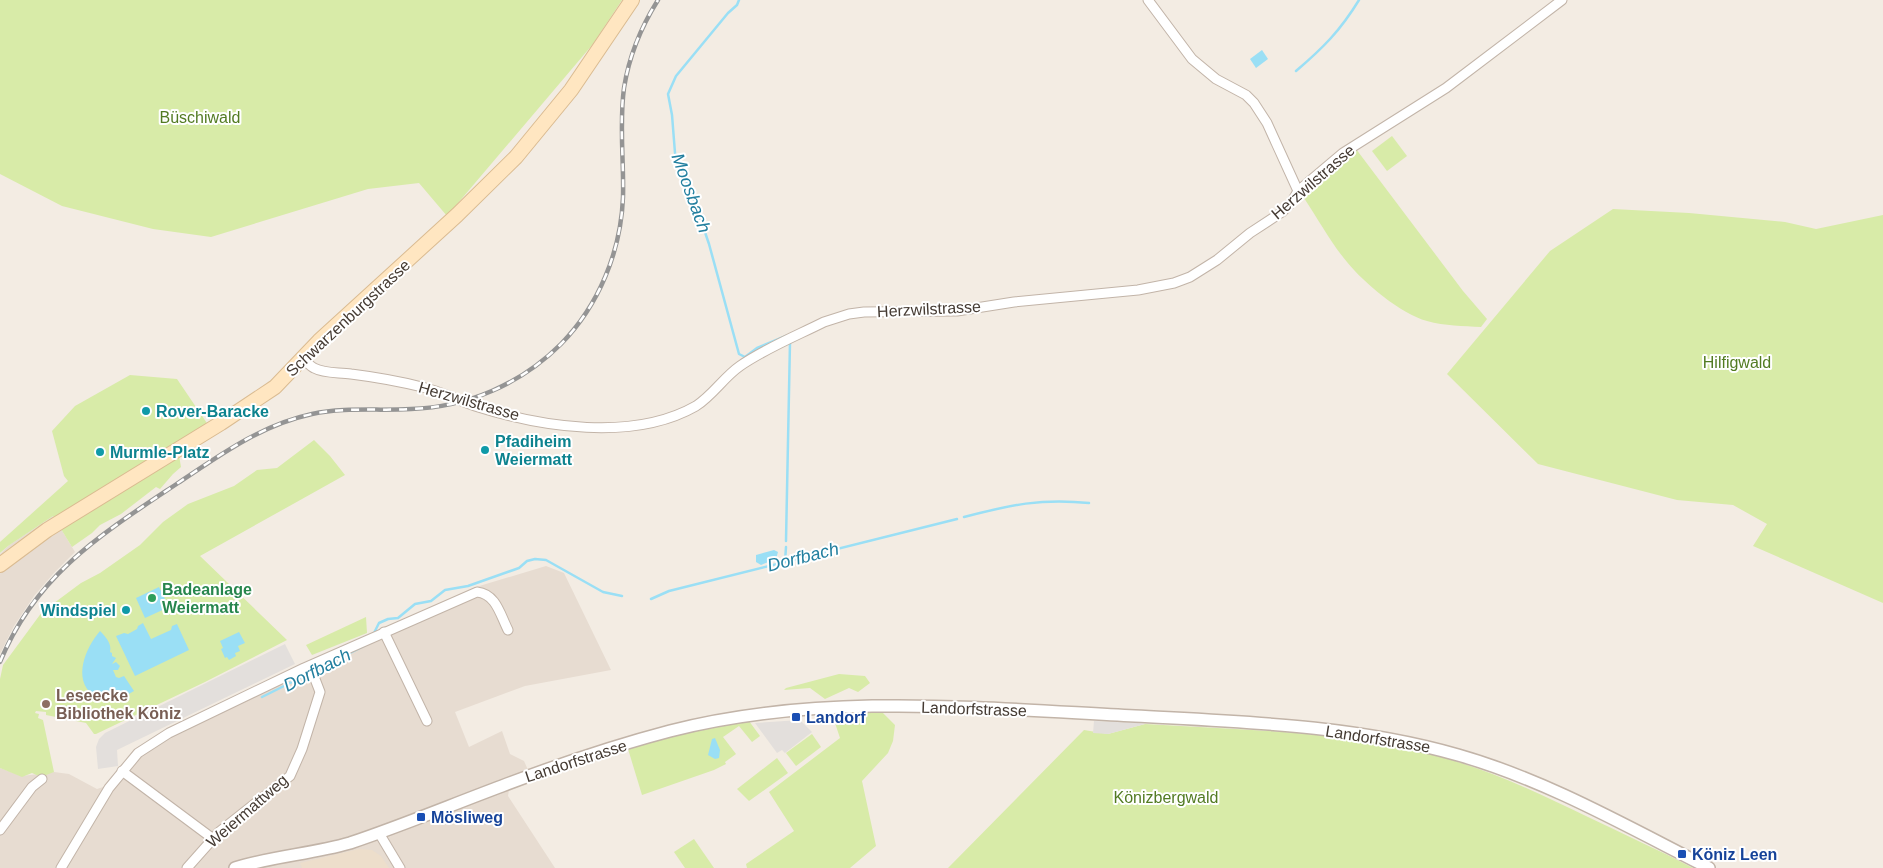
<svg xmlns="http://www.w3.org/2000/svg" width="1883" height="868" font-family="Helvetica,sans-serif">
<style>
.residential{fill:#e7dcd1}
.education{fill:#eddecb}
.green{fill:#d8eba8}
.parking{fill:#e3dfdc}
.water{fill:#9adff5}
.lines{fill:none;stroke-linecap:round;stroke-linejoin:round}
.stream{stroke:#9adff5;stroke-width:2.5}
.minor-casing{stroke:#c2b4a8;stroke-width:11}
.tertiary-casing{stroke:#c2b4a8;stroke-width:14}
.secondary-casing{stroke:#dabb91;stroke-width:16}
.minor{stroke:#fff;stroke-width:9}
.tertiary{stroke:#fff;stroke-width:11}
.secondary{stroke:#ffe6c1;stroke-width:14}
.rail-casing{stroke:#949494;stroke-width:4.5}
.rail{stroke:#fff;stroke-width:2.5;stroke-dasharray:8;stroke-linecap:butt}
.culture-dot{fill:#0f9aa8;stroke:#fff;stroke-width:2}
.leisure-dot{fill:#2e9e5b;stroke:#fff;stroke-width:2}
.education-dot{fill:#8d6e63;stroke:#fff;stroke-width:2}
.transit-dot{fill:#1a4fb4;stroke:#fff;stroke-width:2}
.labels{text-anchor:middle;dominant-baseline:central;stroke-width:4;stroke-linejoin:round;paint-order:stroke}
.park-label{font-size:16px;fill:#527b22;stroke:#fff}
.street-label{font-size:16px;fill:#453b33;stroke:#fff}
.culture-label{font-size:16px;font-weight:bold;fill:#0d838f;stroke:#fff;text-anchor:start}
.leisure-label{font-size:16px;font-weight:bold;fill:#27864d;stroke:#fff;text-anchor:start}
.education-label{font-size:16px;font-weight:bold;fill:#785e54;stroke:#fff;text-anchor:start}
.transit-label{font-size:16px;font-weight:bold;fill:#164399;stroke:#fff;text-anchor:start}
.water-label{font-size:18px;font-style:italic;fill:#227f9f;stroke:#fff}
</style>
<rect width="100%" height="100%" fill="#f3ece3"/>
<g class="residential">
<polygon points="53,516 75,552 53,574 34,596 14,626 0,654 0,554 8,546"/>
<polygon points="546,566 564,573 611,670 525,686 455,712 469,747 502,731 510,754 524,761 533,781 509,790 508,796 555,868 0,868 0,768 22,776 54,772 69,774 97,789 103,787 134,749 302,664 476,587"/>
</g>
<polygon class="education" points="359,849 372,850 381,856 389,868 302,868 300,863"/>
<g class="green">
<polygon points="0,0 622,0 593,44 447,216 419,183 368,189 211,237 153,229 62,206 0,174"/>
<polygon points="1392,136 1407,156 1387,171 1372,151"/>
<path d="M 1356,149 L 1463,291 L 1487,319 L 1481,327 C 1463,326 1445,326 1427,321 C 1401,314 1364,283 1347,262 C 1331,243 1318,219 1304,198 L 1305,192 L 1329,170 L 1334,173 L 1332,166 Z"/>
<polygon points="1613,209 1689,213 1785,222 1816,229 1883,215 1883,603 1753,546 1767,524 1733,505 1677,500 1538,464 1447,374 1550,251"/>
<polygon points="130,375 177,379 215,435 179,455 181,467 173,474 160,489 156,487 121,514 100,525 92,533 72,547 53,516 8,546 0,553 0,542 68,481 64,476 52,431 75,406"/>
<polygon points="314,440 330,456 345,475 200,556 287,640 205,682 96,734 94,734 86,723 46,715 46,712 36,711 35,713 39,714 38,718 43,720 54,772 41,777 32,773 22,777 0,768 0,679 3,665 42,612 81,583 100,573 140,545 163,522 188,504 234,486 257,470 277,468"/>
<polygon points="366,617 367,633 312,655 306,645"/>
<polygon points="839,674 865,676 870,683 858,692 849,688 825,699 810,688 784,690 786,688"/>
<polygon points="881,711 895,725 893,741 888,753 862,781 876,846 850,868 747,868 746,864 794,831 769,792 840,738 832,714"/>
<polygon points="749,721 760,736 752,742 739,726 723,737 736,754 725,762 726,764 714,770 642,795 628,749 673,736"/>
<path d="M 1145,724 C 1244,730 1352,731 1448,759 C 1497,773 1542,795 1588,817 C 1623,834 1659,850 1693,868 L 948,868 L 1084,730 L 1108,734 Z"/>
<polygon points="812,734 821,747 796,766 786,753"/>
<polygon points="777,758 788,773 749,801 737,789"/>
<polygon points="694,839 714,868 685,868 674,852"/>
</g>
<g class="parking">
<polygon points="285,644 295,664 117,750 118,766 98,769 96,747 99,739 105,733"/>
<polygon points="800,720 812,732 785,753 782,750 777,753 755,723"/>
<polygon points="1094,721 1138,723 1145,724 1108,734 1093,733"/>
</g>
<g class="water">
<polygon points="1262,50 1268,59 1256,68 1250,59"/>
<polygon points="774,550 778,552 776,559 761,565 756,562 756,555"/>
<polygon points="159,587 169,607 145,618 136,598"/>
<polygon points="143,623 151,639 171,630 172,626 177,624 189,650 135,676 116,636 124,633 128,634 137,629 138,626"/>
<path d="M 100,631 C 106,637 112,644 110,652 L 112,653 L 112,656 L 116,658 L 112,664 L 116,662 L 120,666 L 118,670 L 113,670 L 116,677 L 119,678 L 124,676 L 134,691 C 127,695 120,699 112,700 C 105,701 98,699 93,695 C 72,679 86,647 100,631 Z"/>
<polygon points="239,632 245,643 238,646 240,651 235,653 236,656 229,660 227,657 225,658 221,649 223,648 220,641"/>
<polygon points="715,738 720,750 719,758 715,759 708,755 712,739"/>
</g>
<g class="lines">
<g class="stream">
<polyline points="739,0 737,5 728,13 676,76 668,94 672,115 675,153 679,166 684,171 689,192 694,200 709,244 739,354 745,357 757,348 786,336"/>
<path d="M 1296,71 C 1323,48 1340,31 1359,0"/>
<path d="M 964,517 C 1010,505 1041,498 1089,503"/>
<polyline points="786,541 790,342"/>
<polyline points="785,562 786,547"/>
<polyline points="651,599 669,591 957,519"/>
<polyline points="374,633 379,623 388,619 398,618 415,604 431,601 445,590 468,586 519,568 527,561 535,559 546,560 603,592 622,596"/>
<polyline points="262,697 372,642"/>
</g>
<g class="minor-casing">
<g id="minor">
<polyline points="1148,0 1192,59 1216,79 1246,95 1254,103 1267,123 1298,191"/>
<path d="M 302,358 C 306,361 310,366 314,368 C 325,374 339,372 351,374 C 375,377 398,381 422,387 C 440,391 457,400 475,406 C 541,427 633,442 696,406 C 713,395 724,377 740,366 C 766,348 796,336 824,322 L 849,314 L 864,312 L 957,311 L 1014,302 L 1138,290 L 1174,283 L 1190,277 L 1217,260 L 1250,233 L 1282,212 L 1291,203 L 1298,191 L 1343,153 L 1446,88 L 1562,0"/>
<polyline points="384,632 427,721"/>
<polyline points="122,771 212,838"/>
<polyline points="0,830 32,787 42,779"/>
<polyline points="379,833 400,868"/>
<path d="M 61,868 L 109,788 L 138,753 L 169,733 L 304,668 L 477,592 C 496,594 500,614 508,630"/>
<polyline points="187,868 219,832 290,776 302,749 320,692 310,666"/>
</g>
</g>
<g class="tertiary-casing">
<path id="tertiary" d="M 235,868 C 273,856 312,854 350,843 C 401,826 451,805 502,786 C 557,765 613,746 670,731 C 822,692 980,708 1135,716 C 1243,722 1354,725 1458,755 C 1546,780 1628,827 1709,868"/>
</g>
<g class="secondary-casing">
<polyline id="secondary" points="0,565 47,530 221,423 275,387 319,341 457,215 516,157 571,90 632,0"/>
</g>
<use href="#minor" class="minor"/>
<use href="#tertiary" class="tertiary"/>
<use href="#secondary" class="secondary"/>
<g class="rail-casing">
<path id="rail" d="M 0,662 C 36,574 103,533 178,483 C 220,455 261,425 312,414 C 345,407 378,411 411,409 C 468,407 521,384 561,344 C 599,305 621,251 623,197 C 624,161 619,124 624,88 C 629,56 641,27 658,0"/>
</g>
<use href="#rail" class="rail"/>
</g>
<g class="culture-dot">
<circle cx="146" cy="411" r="5"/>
<circle cx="485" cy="450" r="5"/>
<circle cx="100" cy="452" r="5"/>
<circle cx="126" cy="610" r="5"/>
</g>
<circle class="leisure-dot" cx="152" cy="598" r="5"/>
<circle class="education-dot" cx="46" cy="704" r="5"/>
<g class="transit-dot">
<rect x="791" y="712" width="10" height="10" rx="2.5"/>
<rect x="416" y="812" width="10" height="10" rx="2.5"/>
<rect x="1677" y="849" width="10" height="10" rx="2.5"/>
</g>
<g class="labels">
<g class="park-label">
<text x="200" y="117">Büschiwald</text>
<text x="1737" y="362">Hilfigwald</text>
<text x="1166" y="797">Könizbergwald</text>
</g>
<g class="street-label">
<text transform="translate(1313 182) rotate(-41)">Herzwilstrasse</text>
<text transform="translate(929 309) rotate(-3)">Herzwilstrasse</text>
<text transform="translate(348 318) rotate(-43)">Schwarzenburgstrasse</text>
<text transform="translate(469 401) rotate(16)">Herzwilstrasse</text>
<text transform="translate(974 709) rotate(2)">Landorfstrasse</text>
<text transform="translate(1378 739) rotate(9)">Landorfstrasse</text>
<text transform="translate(576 761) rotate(-18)">Landorfstrasse</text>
<text transform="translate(247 811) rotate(-41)">Weiermattweg</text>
</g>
<g class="culture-label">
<text x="156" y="411">Rover-Baracke</text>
<text x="495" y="441">Pfadiheim<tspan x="495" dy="18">Weiermatt</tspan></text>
<text x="110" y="452">Murmle-Platz</text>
<text x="116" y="610" text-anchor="end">Windspiel</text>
</g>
<g class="leisure-label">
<text x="162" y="589">Badeanlage<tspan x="162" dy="18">Weiermatt</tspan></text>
</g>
<g class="education-label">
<text x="56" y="695">Leseecke<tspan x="56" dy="18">Bibliothek Köniz</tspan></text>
</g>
<g class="transit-label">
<text x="806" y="717">Landorf</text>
<text x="431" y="817">Mösliweg</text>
<text x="1692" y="854">Köniz Leen</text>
</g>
<g class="water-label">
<text transform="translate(691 193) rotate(70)">Moosbach</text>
<text transform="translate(803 557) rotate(-14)">Dorfbach</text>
<text transform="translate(317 670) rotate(-27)">Dorfbach</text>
</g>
</g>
</svg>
